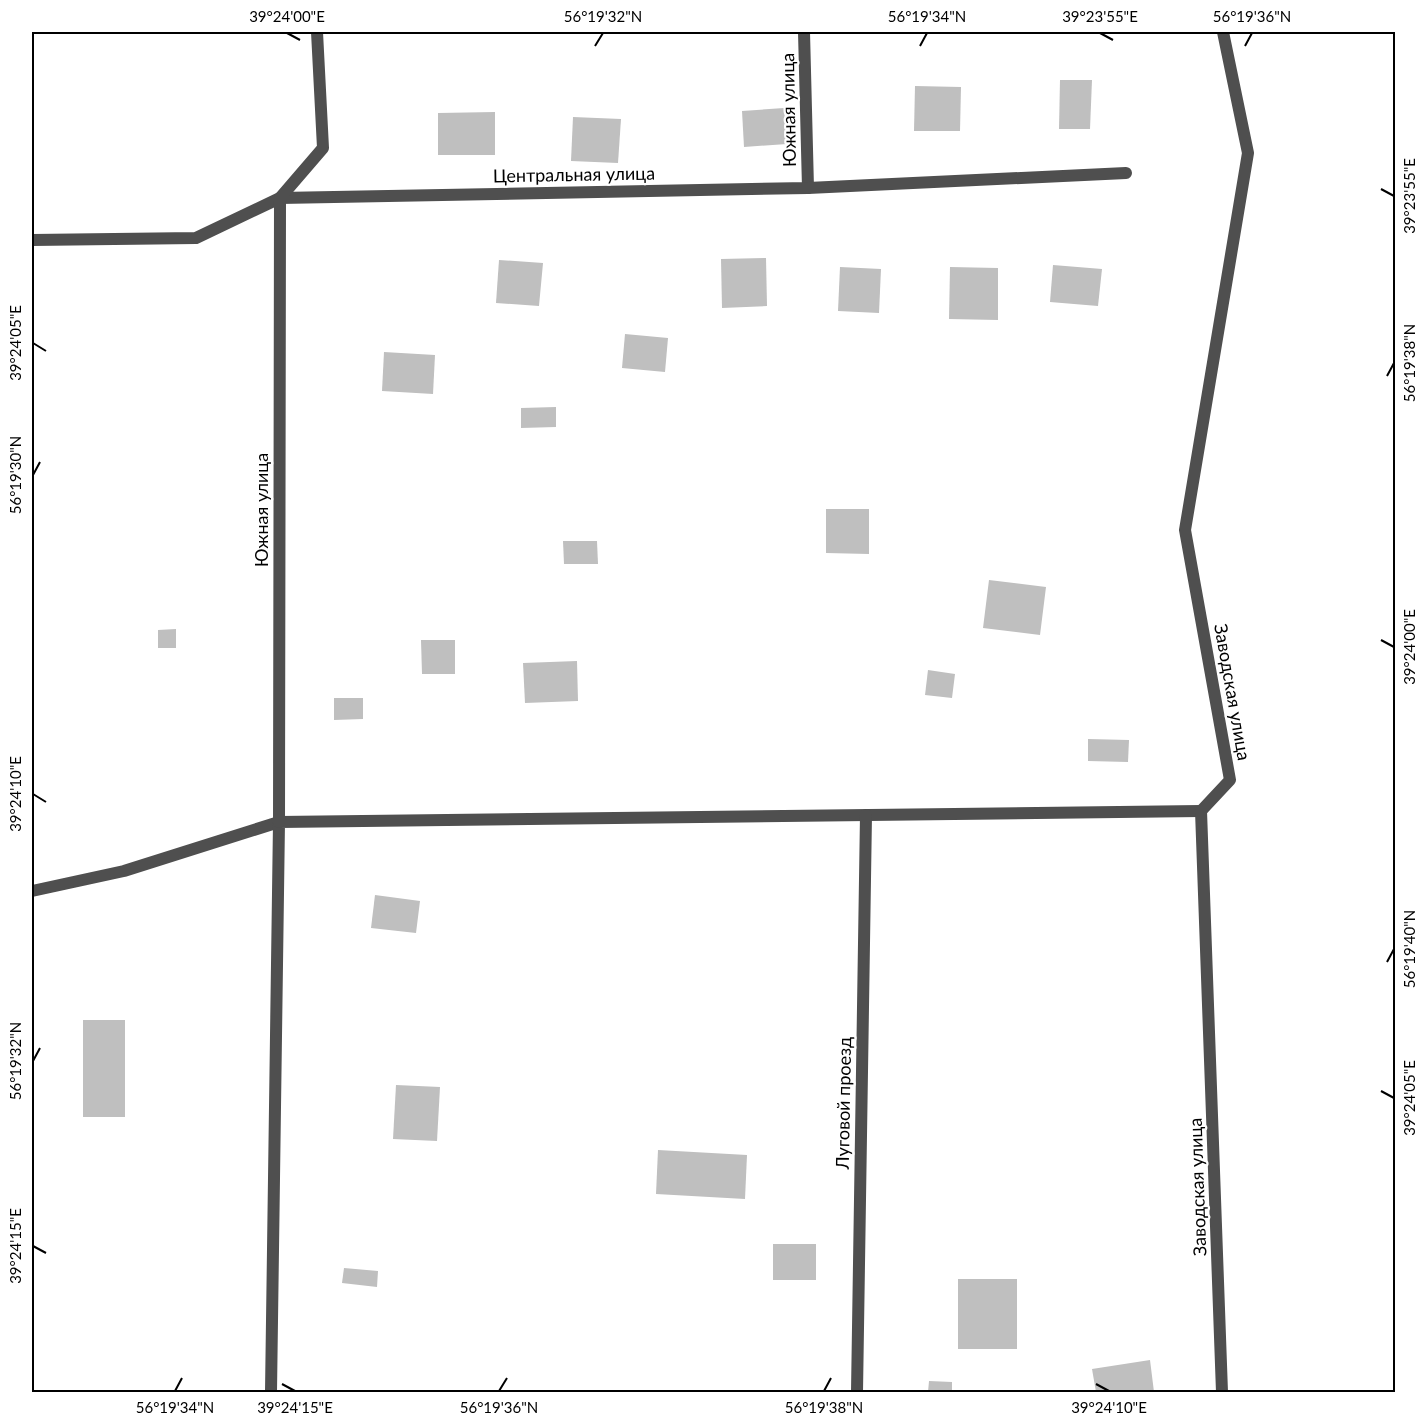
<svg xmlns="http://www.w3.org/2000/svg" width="1427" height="1424" font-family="Lato,sans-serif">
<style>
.building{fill:#bfbfbf}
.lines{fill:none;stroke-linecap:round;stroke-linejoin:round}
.lane{stroke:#4f4f4f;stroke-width:12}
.street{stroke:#4f4f4f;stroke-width:12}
.ticks{fill:none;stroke:#000;stroke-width:2}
.labels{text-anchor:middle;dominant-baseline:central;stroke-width:4.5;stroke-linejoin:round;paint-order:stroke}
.street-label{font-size:18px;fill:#000;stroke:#fff}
.neatline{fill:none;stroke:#000;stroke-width:2}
.ticks-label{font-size:15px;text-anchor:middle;fill:#000}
</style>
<rect width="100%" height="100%" fill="#fff"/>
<g class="building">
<polygon points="1060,80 1092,80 1090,129 1059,129"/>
<polygon points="915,86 961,87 960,131 914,131"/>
<polygon points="784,108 787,144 744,147 742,111"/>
<polygon points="495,112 495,155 438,155 438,113"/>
<polygon points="573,117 621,119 618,163 571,161"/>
<polygon points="766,258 767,306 722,308 721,259"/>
<polygon points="499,260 543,263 539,306 496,303"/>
<polygon points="1053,265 1102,269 1098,306 1050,302"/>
<polygon points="840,267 881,269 879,313 838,311"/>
<polygon points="950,267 998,268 998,320 949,319"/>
<polygon points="625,334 668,338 665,372 622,368"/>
<polygon points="384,352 435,355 433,394 382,391"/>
<polygon points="556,407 556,427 521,428 521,408"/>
<polygon points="826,509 869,509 869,554 826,553"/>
<polygon points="563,541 597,541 598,564 564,564"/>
<polygon points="989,580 1046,587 1040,635 983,628"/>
<polygon points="176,629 176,648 158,648 158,630"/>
<polygon points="421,640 455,640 455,674 422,674"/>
<polygon points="577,661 578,701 525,703 523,663"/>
<polygon points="928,670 955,674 952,698 925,695"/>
<polygon points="334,698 363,698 363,719 334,720"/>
<polygon points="1088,739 1129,740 1128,762 1088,761"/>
<polygon points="375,895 420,901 416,933 371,928"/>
<rect x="83" y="1020" width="42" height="97"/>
<polygon points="396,1085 440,1087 437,1141 393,1139"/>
<polygon points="658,1150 747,1155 745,1199 656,1194"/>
<rect x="773" y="1244" width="43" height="36"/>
<polygon points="344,1268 378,1271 377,1287 342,1283"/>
<rect x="958" y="1279" width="59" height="70"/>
<polygon points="1150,1360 1154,1392 1096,1392 1092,1369"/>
<polygon points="929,1381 952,1382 952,1392 928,1392"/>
</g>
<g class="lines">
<g class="lane">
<polyline points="32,891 124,871 279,822"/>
<polyline points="271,1392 279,822 1201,811"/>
</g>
<g class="street">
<polyline points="804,32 808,188"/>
<polyline points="32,240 196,238 280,198 808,188 1126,173"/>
<polyline points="279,822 280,198 323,148 317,32"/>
<polyline points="857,1392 866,815"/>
<polyline points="1222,1392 1201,811 1230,780 1185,530 1248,153 1223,32"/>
</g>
</g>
<path class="ticks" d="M 287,33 L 300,40M 1100,33 L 1113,40M 595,46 L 603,33M 920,46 L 927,33M 1245,46 L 1252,33M 1381,189 L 1394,196M 33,343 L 46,351M 1387,376 L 1394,363M 33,475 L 40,462M 1381,640 L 1394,647M 33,794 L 46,802M 1387,962 L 1394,949M 33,1061 L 40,1048M 1381,1091 L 1394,1098M 33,1246 L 46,1253M 282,1384 L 295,1391M 1096,1384 L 1109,1391M 175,1391 L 182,1378M 499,1391 L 507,1378M 824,1391 L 831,1378"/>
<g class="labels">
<g class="street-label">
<text transform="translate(788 110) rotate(-91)">Южная улица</text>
<text transform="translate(574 174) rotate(-1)">Центральная улица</text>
<text transform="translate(261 510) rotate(-90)">Южная улица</text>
<text transform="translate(1233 692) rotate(80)">Заводская улица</text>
<text transform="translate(843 1103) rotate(-89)">Луговой проезд</text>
<text transform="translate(1197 1187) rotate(-92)">Заводская улица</text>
</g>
</g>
<rect width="1427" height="1424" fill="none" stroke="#ffffff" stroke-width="66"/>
<rect x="33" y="33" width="1361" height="1358" class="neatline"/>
<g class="ticks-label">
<text x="287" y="22">39°24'00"E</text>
<text x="603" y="22">56°19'32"N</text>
<text x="927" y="22">56°19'34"N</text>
<text x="1100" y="22">39°23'55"E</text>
<text x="1252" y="22">56°19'36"N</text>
<text transform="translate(1410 196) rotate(-90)" y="5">39°23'55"E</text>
<text transform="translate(16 343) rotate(-90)" y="5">39°24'05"E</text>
<text transform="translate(1410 363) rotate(-90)" y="5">56°19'38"N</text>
<text transform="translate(16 475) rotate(-90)" y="5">56°19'30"N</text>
<text transform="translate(1410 647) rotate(-90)" y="5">39°24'00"E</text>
<text transform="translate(16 794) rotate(-90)" y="5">39°24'10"E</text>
<text transform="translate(1410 949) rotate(-90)" y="5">56°19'40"N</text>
<text transform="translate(16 1061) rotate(-90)" y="5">56°19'32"N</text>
<text transform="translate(1410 1098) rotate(-90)" y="5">39°24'05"E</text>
<text transform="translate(16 1246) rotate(-90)" y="5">39°24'15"E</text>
<text x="175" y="1413">56°19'34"N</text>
<text x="295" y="1413">39°24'15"E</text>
<text x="499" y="1413">56°19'36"N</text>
<text x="824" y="1413">56°19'38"N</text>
<text x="1109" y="1413">39°24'10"E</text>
</g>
</svg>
